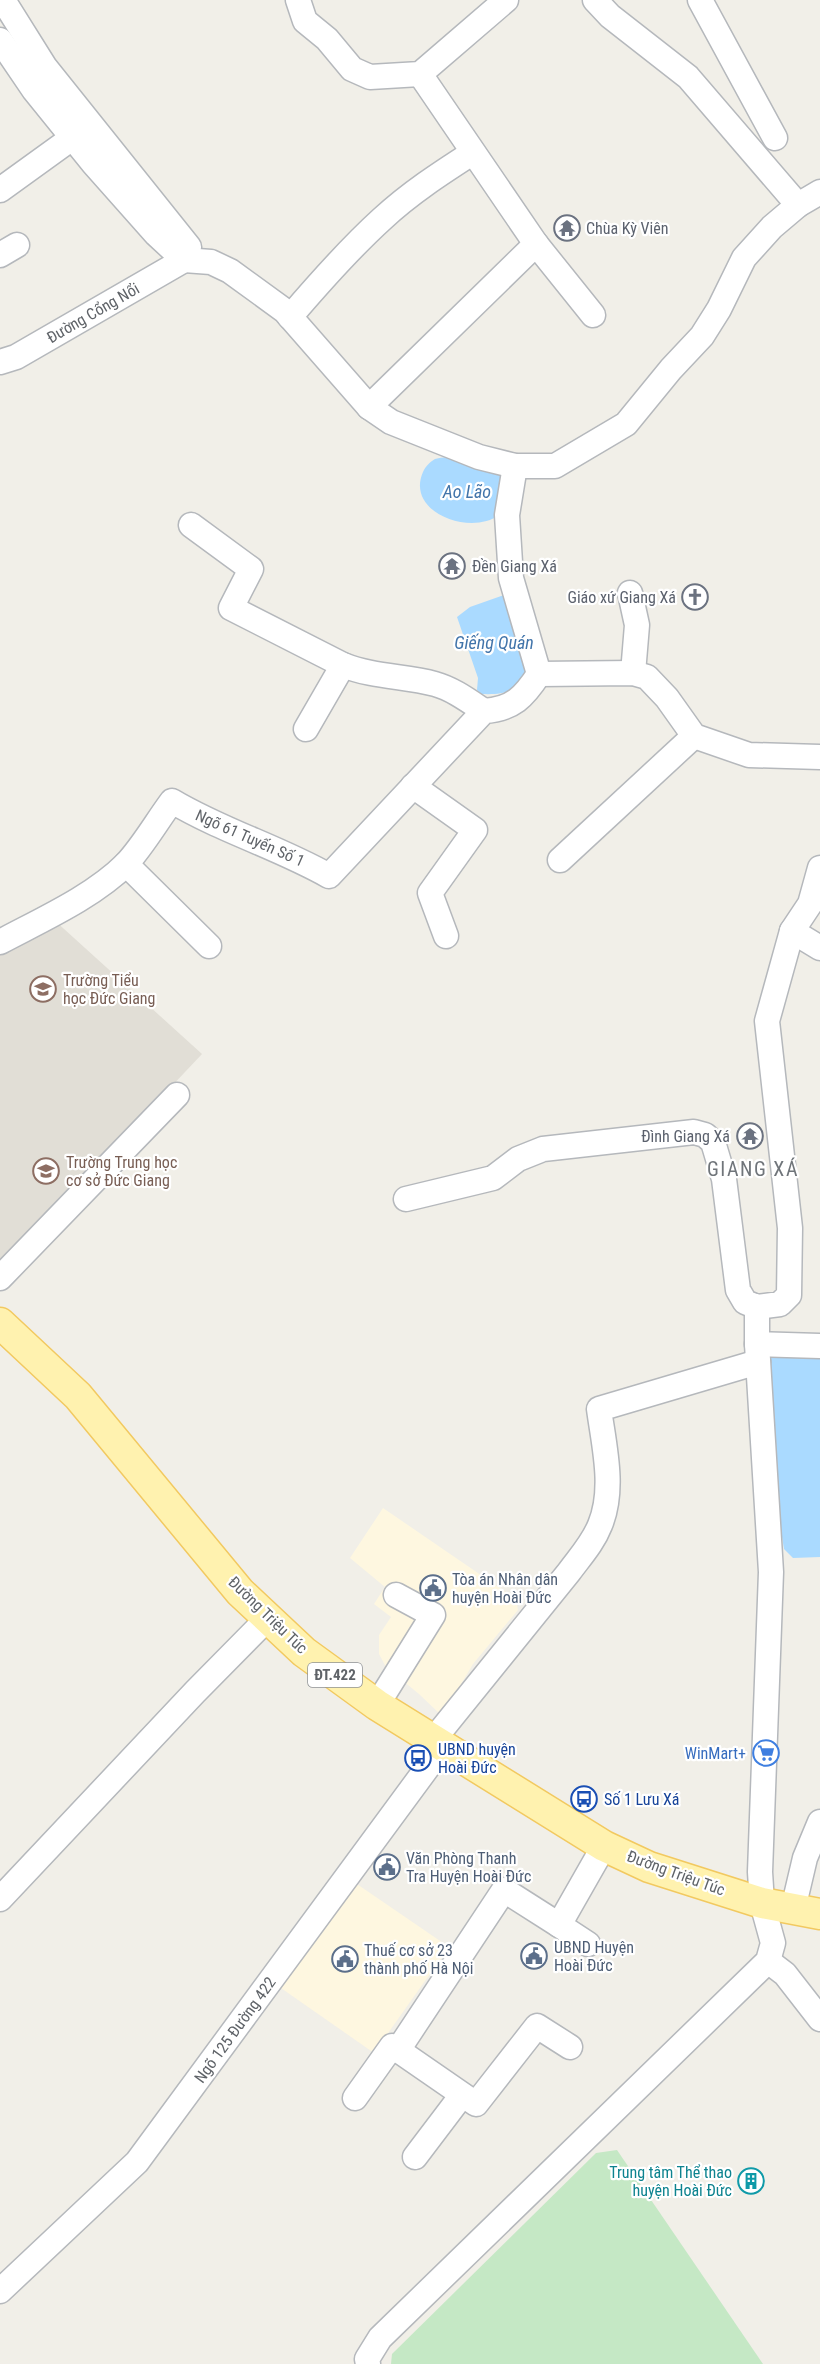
<svg xmlns="http://www.w3.org/2000/svg" width="820" height="2364" font-family="'Roboto Condensed',sans-serif">
<style>
.commercial{fill:#fef7e0}
.education{fill:#e1ded6}
.green{fill:#c5e8c5}
.water{fill:#aadaff}
.lines{fill:none;stroke-linecap:round;stroke-linejoin:round}
.minor-casing{stroke:#b5b8bc;stroke-width:27}
.major-casing{stroke:#f2c960;stroke-width:33}
.minor{stroke:#fff;stroke-width:24}
.major{stroke:#fff2af;stroke-width:30}
.labels{text-anchor:middle;dominant-baseline:central;stroke-width:4.5;stroke-linejoin:round;paint-order:stroke}
.shield{fill:#fff;stroke:#8f9295;stroke-width:1.5}
.shield-label{font-size:15px;font-weight:bold;fill:#5f6368}
.worship-label{font-size:16px;fill:#5b616d;stroke:#fff;text-anchor:start}
.street-label{font-size:16px;fill:#5f6368;stroke:#fff}
.education-label{font-size:16px;fill:#785e54;stroke:#fff;text-anchor:start}
.service-label{font-size:16px;fill:#4e5e75;stroke:#fff;text-anchor:start}
.transit-label{font-size:16px;fill:#164399;stroke:#fff;text-anchor:start}
.shop-label{font-size:16px;fill:#366cbe;stroke:#fff;text-anchor:end}
.culture-label{font-size:16px;fill:#0d838f;stroke:#fff;text-anchor:end}
.water-label{font-size:18px;font-style:italic;fill:#4174aa;stroke:#fff}
.quarter-label{font-size:20px;letter-spacing:1.5px;fill:#70757a;stroke:#fff}
</style>
<rect width="100%" height="100%" fill="#f1efe8"/>
<g class="commercial">
<polygon points="383,1508 516,1599 518,1610 473,1664 442,1716 419,1694 386,1667 379,1654 379,1635 391,1617 374,1604 385,1587 350,1558"/>
<polygon points="354,1882 449,1947 374,2053 278,1986"/>
</g>
<polygon class="education" points="53,919 202,1054 0,1268 0,947"/>
<polygon class="green" points="617,2150 763,2364 391,2364 392,2354 596,2153"/>
<g class="water">
<path d="M 459,457 L 498,469 L 502,476 L 499,515 C 471,536 405,513 423,472 C 425,467 430,462 435,459 C 442,457 451,457 459,457 Z"/>
<path d="M 504,595 L 530,667 C 516,691 509,695 481,694 L 477,690 L 478,678 L 457,617 L 470,607 Z"/>
<polygon points="772,1352 820,1358 820,1557 793,1558 784,1549 780,1525 770,1360"/>
</g>
<g class="lines">
<g class="minor-casing">
<g id="minor">
<polyline points="3,0 45,67 189,247"/>
<polyline points="298,0 305,21 327,39 352,69 370,77 420,74 506,0"/>
<polyline points="595,0 610,16 688,77 798,205"/>
<polyline points="700,0 775,138"/>
<polyline points="0,40 34,90 93,163 156,234 184,260 211,262 230,271 285,311 369,407 391,422 479,457 515,466 555,466 626,424 671,369 702,336 719,309 744,258 772,227 798,205 820,192"/>
<polyline points="420,74 536,244 593,315"/>
<polyline points="0,190 72,138"/>
<polyline points="0,255 17,245"/>
<path d="M 290,317 C 319,283 349,249 382,219 C 410,193 441,173 472,153"/>
<polyline points="0,362 16,357 184,260"/>
<polyline points="369,407 536,244"/>
<path d="M 191,525 L 251,569 L 231,608 L 343,665 C 373,677 404,676 435,684 C 453,689 469,701 484,711"/>
<polyline points="630,593 637,625 633,673"/>
<polyline points="539,674 633,673 647,677 667,698 694,736 749,755 820,757"/>
<polyline points="306,729 343,665"/>
<polyline points="413,786 475,830 430,893 446,936"/>
<polyline points="560,860 694,736"/>
<polyline points="126,864 209,946"/>
<polyline points="792,931 820,948"/>
<path d="M 0,942 C 41,920 93,897 126,864 C 143,846 157,821 172,801 C 222,831 278,847 329,876 L 484,711 C 513,709 524,697 539,674 L 511,578 L 507,515 L 515,466"/>
<polyline points="406,1199 493,1178 518,1159 543,1149 694,1132 705,1135 713,1142 724,1179 738,1290 745,1302 757,1307 780,1304 789,1295 790,1228 767,1021 792,931 810,904 820,868"/>
<polyline points="0,1278 177,1095"/>
<polyline points="757,1344 820,1346"/>
<polyline points="377,1705 433,1615 396,1595"/>
<path d="M 434,1739 L 569,1572 C 580,1557 593,1543 600,1525 C 615,1489 604,1446 599,1409 L 758,1362"/>
<polyline points="0,1899 195,1692 268,1618"/>
<polyline points="793,1909 805,1858 820,1822"/>
<polyline points="559,1925 588,1944"/>
<polyline points="768,1961 785,1974 820,2019"/>
<polyline points="398,2050 504,1890 559,1925 604,1846"/>
<polyline points="355,2098 392,2046 476,2104 537,2026 570,2047"/>
<polyline points="415,2157 462,2095"/>
<polyline points="0,2291 137,2162 444,1745"/>
<polyline points="368,2364 367,2359 380,2338 768,1961 773,1943 762,1903 760,1872 771,1572 757,1344 757,1307"/>
</g>
</g>
<g class="major-casing">
<polyline id="major" points="0,1323 78,1396 240,1592 304,1652 377,1705 604,1846 649,1867 762,1903 820,1914"/>
</g>
<use href="#minor" class="minor"/>
<use href="#major" class="major"/>
</g>
<defs>
<g id="temple-ring" transform="scale(1.35)"><circle r="9.5" fill="#fff" stroke="#6b7280" stroke-width="1.5"/><path d="M0-6L5-2H3V0L6.5 2.5H4V6H1.5V3h-3V6H-4V2.5H-6.5L-3 0V-2H-5Z" fill="#6b7280"/></g>
<g id="church-ring" transform="scale(1.35)"><circle r="9.5" fill="#fff" stroke="#6b7280" stroke-width="1.5"/><path d="M-1.2-6h2.4v3.5h3.3v2.4h-3.3V6h-2.4V-.1h-3.3v-2.4h3.3Z" fill="#6b7280"/></g>
<g id="school-ring" transform="scale(1.35)"><circle r="9.5" fill="#fff" stroke="#8d6e63" stroke-width="1.5"/><path d="M0-5L7-2L0 1L-7-2ZM-4 1L0 2.5L4 1V4Q0 6-4 4Z" fill="#8d6e63"/></g>
<g id="civic-ring" transform="scale(1.35)"><circle r="9.5" fill="#fff" stroke="#5c6f8a" stroke-width="1.5"/><path d="M-.6-6.5H3V-4.5H.6V-3L4-1V1h2V6H-6V1h2V-1L-.6-3ZM-1.2 2.5V6h2.4V2.5Z" fill="#5c6f8a"/></g>
<g id="supermarket-ring" transform="scale(1.35)"><circle r="9.5" fill="#fff" stroke="#3f7fe0" stroke-width="1.5"/><path d="M-6-5.5h2.5l.6 2H6L4.5 2H-2.5L-4.4-4H-6ZM-1.5 3.2a1.3 1.3 0 1 0 .1 0ZM3 3.2a1.3 1.3 0 1 0 .1 0Z" fill="#3f7fe0"/></g>
<g id="bus-ring" transform="scale(1.35)"><circle r="9.5" fill="#fff" stroke="#1a4fb4" stroke-width="1.5"/><path d="M-5-6H5V4H4V6H2V4H-2V6H-4V4H-5ZM-3.5-4V0h7V-4ZM-3.5 1.2v1.5H-2V1.2ZM2 1.2v1.5H3.5V1.2Z" fill="#1a4fb4"/></g>
<g id="building-ring" transform="scale(1.35)"><circle r="9.5" fill="#fff" stroke="#0f9aa8" stroke-width="1.5"/><path d="M-4-6H4V6H1V3H-1V6H-4ZM-2.5-4.3h1.7v1.8h-1.7ZM.8-4.3h1.7v1.8H.8ZM-2.5-1h1.7V.8h-1.7ZM.8-1h1.7V.8H.8Z" fill="#0f9aa8"/></g>
</defs>
<g fill-rule="evenodd">
<use href="#temple-ring" x="567" y="228"/>
<use href="#temple-ring" x="452" y="566"/>
<use href="#church-ring" x="695" y="597"/>
<use href="#school-ring" x="43" y="989"/>
<use href="#temple-ring" x="750" y="1136"/>
<use href="#school-ring" x="46" y="1171"/>
<use href="#civic-ring" x="433" y="1588"/>
<use href="#supermarket-ring" x="766" y="1753"/>
<use href="#bus-ring" x="418" y="1758"/>
<use href="#bus-ring" x="584" y="1799"/>
<use href="#civic-ring" x="387" y="1867"/>
<use href="#civic-ring" x="534" y="1956"/>
<use href="#civic-ring" x="345" y="1959"/>
<use href="#building-ring" x="751" y="2181"/>
</g>
<g class="labels">
<rect class="shield" x="308" y="1663" width="54" height="24" rx="4.5"/>
<g class="shield-label">
<text x="335" y="1675">ĐT.422</text>
</g>
<g class="worship-label">
<text x="586" y="228">Chùa Kỳ Viên</text>
<text x="472" y="566">Đền Giang Xá</text>
<text x="676" y="597" text-anchor="end">Giáo xứ Giang Xá</text>
<text x="730" y="1136" text-anchor="end">Đình Giang Xá</text>
</g>
<g class="street-label">
<text transform="translate(93 313) rotate(-30)">Đường Cổng Nổi</text>
<text transform="translate(250 838) rotate(24)">Ngõ 61 Tuyến Số 1</text>
<text transform="translate(268 1615) rotate(44)">Đường Triệu Túc</text>
<text transform="translate(676 1873) rotate(20)">Đường Triệu Túc</text>
<text transform="translate(235 2030) rotate(-54)">Ngõ 125 Đường 422</text>
</g>
<g class="education-label">
<text x="63" y="980">Trường Tiểu<tspan x="63" dy="18">học Đức Giang</tspan></text>
<text x="66" y="1162">Trường Trung học<tspan x="66" dy="18">cơ sở Đức Giang</tspan></text>
</g>
<g class="service-label">
<text x="452" y="1579">Tòa án Nhân dân<tspan x="452" dy="18">huyện Hoài Đức</tspan></text>
<text x="406" y="1858">Văn Phòng Thanh<tspan x="406" dy="18">Tra Huyện Hoài Đức</tspan></text>
<text x="554" y="1947">UBND Huyện<tspan x="554" dy="18">Hoài Đức</tspan></text>
<text x="364" y="1950">Thuế cơ sở 23<tspan x="364" dy="18">thành phố Hà Nội</tspan></text>
</g>
<g class="transit-label">
<text x="438" y="1749">UBND huyện<tspan x="438" dy="18">Hoài Đức</tspan></text>
<text x="604" y="1799">Số 1 Lưu Xá</text>
</g>
<g class="shop-label">
<text x="746" y="1753">WinMart+</text>
</g>
<g class="culture-label">
<text x="732" y="2172">Trung tâm Thể thao<tspan x="732" dy="18">huyện Hoài Đức</tspan></text>
</g>
<g class="water-label">
<text x="467" y="491">Ao Lão</text>
<text x="494" y="642">Giếng Quán</text>
</g>
<g class="quarter-label">
<text x="753" y="1169">GIANG XÁ</text>
</g>
</g>
</svg>
